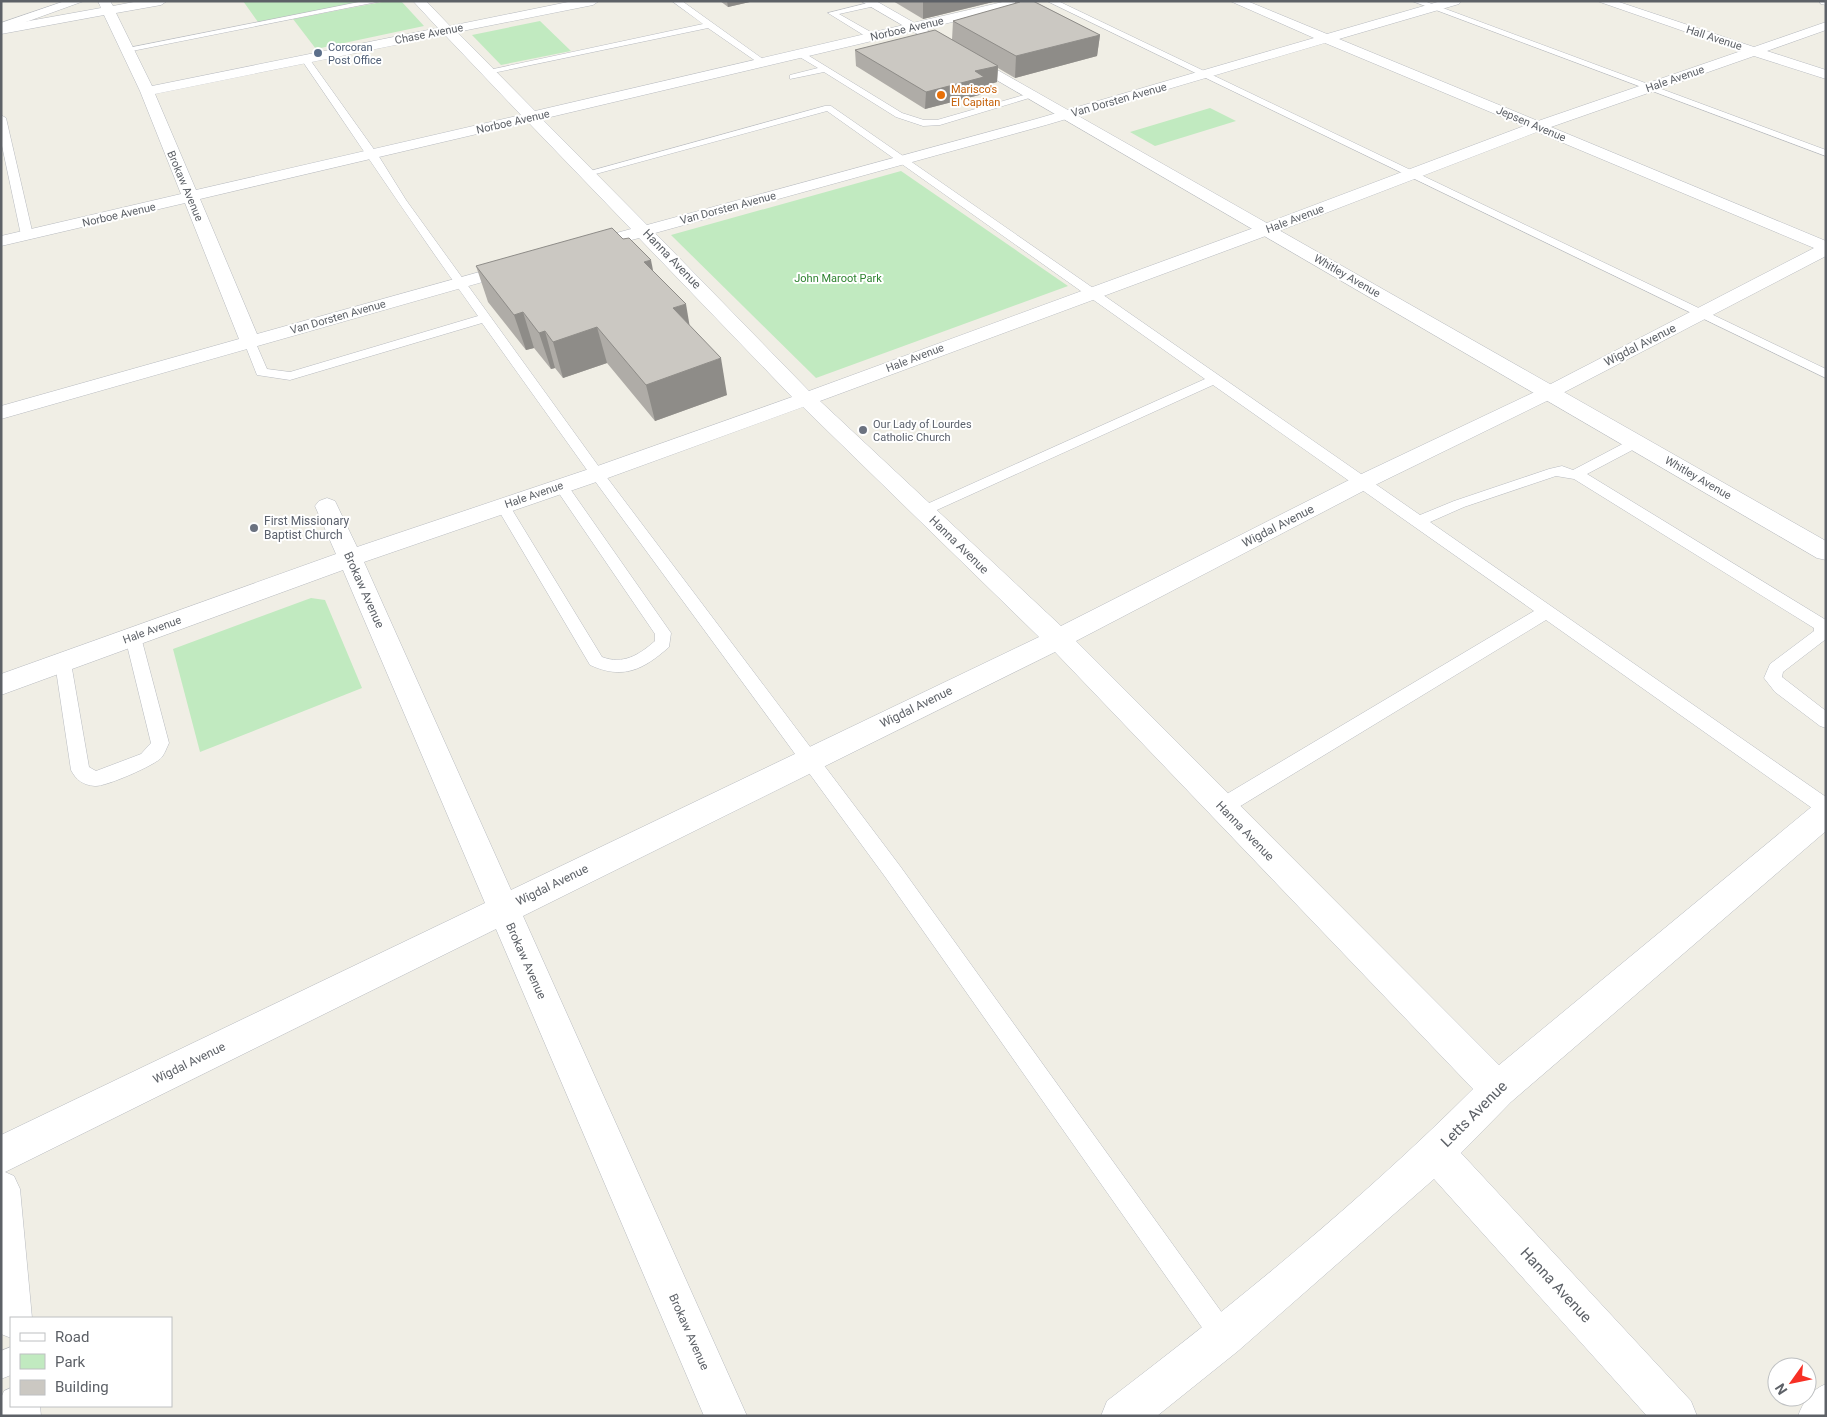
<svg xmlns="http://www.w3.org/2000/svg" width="1827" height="1417" font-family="Roboto,sans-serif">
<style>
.green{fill:#c1eac0}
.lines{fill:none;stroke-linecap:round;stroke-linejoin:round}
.service-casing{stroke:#b8bbc0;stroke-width:1}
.minor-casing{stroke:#b8bbc0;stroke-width:1}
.tertiary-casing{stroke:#b8bbc0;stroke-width:1}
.service{fill:#fff;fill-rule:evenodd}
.minor{fill:#fff;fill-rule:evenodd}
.tertiary{fill:#fff;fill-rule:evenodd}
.wall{fill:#afaca7}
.shaded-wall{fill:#8e8c88}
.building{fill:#cbc8c2;stroke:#8e8c88}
.service-dot{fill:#5c6f8a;stroke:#fff;stroke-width:2}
.food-dot{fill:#e8710a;stroke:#fff;stroke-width:2}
.worship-dot{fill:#6b7280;stroke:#fff;stroke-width:2}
.labels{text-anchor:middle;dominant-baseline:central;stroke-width:4;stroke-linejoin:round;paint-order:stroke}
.far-street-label{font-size:11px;fill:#5d6167;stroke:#fff}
.far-service-label{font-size:11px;fill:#4e5e75;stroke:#fff;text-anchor:start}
.far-food-label{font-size:11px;fill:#c56008;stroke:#fff;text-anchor:start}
.far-park-label{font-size:11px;fill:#2e8430;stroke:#fff}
.far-worship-label{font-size:11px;fill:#5b616d;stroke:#fff;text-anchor:start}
.street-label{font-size:12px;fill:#5d6167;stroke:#fff}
.worship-label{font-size:12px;fill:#5b616d;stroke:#fff;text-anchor:start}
.near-street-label{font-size:15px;fill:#5d6167;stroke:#fff}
</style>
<rect width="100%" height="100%" fill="#f0eee5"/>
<g class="green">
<polygon points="243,1 366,1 258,22"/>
<polygon points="387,1 401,1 424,26 316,49 293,19"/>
<polygon points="540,21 571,51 501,65 472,35"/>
<polygon points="1210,108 1236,121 1155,146 1130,132"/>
<polygon points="901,171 1068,286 816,378 671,235"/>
<polygon points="311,598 325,600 362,688 200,752 173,649"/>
</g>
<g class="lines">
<g class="service-casing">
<g id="service">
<polygon points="364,1 382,1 127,52 123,49"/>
<polygon points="672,1 682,1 767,62 760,64 708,28 488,74 484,71 703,24"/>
<polygon points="1047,1 1058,1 1826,369 1826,378"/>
<polygon points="1412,1 1424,1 1826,150 1826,156"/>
<polygon points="872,2 876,4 875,6 839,14 876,35 876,39 870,39 828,13"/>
<polygon points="801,51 902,113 924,120 937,120 1031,93 1036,96 940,125 923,126 896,117 824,72 790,79 790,75 818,68 798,56 797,54"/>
<path d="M 305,56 L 308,57 L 378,155 L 406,200 L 602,471 L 900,866 L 1233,1328 L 1237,1337 L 1233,1346 L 1224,1350 L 1215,1346 L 886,878 L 592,477 L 482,323 L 290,380 L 257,375 L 244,342 L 246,339 L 254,339 L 267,369 L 290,372 L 478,316 C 417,231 360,145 301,59 Z"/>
<polygon points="825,106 831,106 1420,515 1454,501 1549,469 1562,466 1573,470 1632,439 1642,439 1644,442 1642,445 1587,474 1826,620 1826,639 1783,672 1782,677 1826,711 1826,728 1820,726 1775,692 1764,678 1770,664 1814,631 1814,628 1574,479 1556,476 1464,507 1430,522 1826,797 1826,815 1819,813 1546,620 1229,813 1222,815 1215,813 1213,807 1215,801 1534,611 1213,385 928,514 918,514 916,511 918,508 1205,379 827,111 592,175 583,173"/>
<polygon points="1,115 6,118 33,235 27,238 21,235 1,141"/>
<path d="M 561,481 L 566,483 L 671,633 L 669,647 C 643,670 623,680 590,665 L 496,506 L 498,503 L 508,503 L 602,657 C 623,665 639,655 655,641 L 655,634 L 554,486 Z"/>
<path d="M 133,631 L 139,633 L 141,637 L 169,743 C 167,747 165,753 162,757 C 156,765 105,787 95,786 C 83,785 76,780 71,770 L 55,663 L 57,659 L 63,657 L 69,659 L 71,663 L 89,767 L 96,771 L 141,754 L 151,743 L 125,637 L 127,633 Z"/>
<polygon points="11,1347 11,1375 1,1379 1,1351"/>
<path d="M 1826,1384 L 1826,1416 L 1798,1416 C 1803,1402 1812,1389 1826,1384 Z"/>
</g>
</g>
<g class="minor-casing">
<g id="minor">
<path d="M 98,1 L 110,1 L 113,6 L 139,1 L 167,1 L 161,5 L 116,13 L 152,86 L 438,28 L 413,1 L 426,1 L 450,26 L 573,1 L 599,1 L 593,5 L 457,32 L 535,111 L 1007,1 L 1030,1 L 1024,5 L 542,119 L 647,225 L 1036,119 L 1314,38 L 1230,1 L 1247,1 L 1327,34 L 1441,1 L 1461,1 L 1459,4 L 1339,39 L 1538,121 L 1741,51 L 1597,1 L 1616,1 L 1754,47 L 1826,22 L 1826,30 L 1767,51 L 1826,70 L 1826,79 L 1754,56 L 1551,127 L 1826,241 L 1826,256 L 1557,396 L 1369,488 L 1076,641 L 1499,1065 L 1815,804 L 1826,801 L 1826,831 L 1511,1102 L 1461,1153 L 1691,1401 L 1697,1416 L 1647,1416 L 1434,1179 L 1238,1351 L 1157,1416 L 1101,1416 L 1107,1401 C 1234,1304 1360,1202 1473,1089 L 1055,652 L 523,916 L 747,1416 L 704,1416 L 496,929 L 5,1172 L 14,1176 L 20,1189 L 32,1318 L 11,1318 L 11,1338 L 1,1334 L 1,1135 L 485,903 L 343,570 L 1,695 L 1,674 L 336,554 L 315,506 L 319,501 L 327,498 L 335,501 L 357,547 L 589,469 L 792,397 L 639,238 L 586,252 L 580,251 L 577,247 L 580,243 L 631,229 L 528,122 L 200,199 L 257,334 L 515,262 L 521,263 L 524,267 L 521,271 L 1,419 L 1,406 L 239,339 L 185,203 L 1,246 L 1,236 L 181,194 L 140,91 L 104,15 L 1,34 L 1,26 L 101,8 ZM 445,35 L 521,115 L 196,190 L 155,94 ZM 1325,43 L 1524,126 L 1259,226 L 809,391 L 655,233 L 1046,125 ZM 1537,132 L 1814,248 L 1543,388 L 1353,478 L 1061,626 L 820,401 L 1271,234 ZM 803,407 L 1039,637 L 511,890 L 364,562 L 605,479 Z"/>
<polygon points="11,1388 11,1406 40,1406 41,1416 1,1416 1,1398 4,1391"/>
</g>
</g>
<g class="tertiary-casing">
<g id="tertiary">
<polygon points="65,1 84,1 1,31 1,23"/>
<polygon points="861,1 876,1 1826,541 1826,560 1817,558"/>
<polygon points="1819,1 1826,1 1826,5 1821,4"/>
</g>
</g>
<use href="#service" class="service"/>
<use href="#minor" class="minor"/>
<use href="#tertiary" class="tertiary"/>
</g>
<g class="wall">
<polygon points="720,1 754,1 728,7"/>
<polygon points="893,1 993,1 993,2 923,19"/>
<polygon points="1015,1 1033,1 1100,35 1097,56 1015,78 998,68 997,82 984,86 983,94 925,109 856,66 855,50 952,40 953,21 1015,4"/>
<polygon points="476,266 654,272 689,326 727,395 655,421 607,363 563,378 555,368 551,369 534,348 526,350 488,302"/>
</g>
<g class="shaded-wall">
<polygon points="727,1 754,1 728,7"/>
<polygon points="923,1 993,1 993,2 923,19"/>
<polygon points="1100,35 1097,56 1015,78 1016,56"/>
<polygon points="998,66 997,82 984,86 983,94 925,109 926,92 975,71"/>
<polygon points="651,260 658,296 644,262"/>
<polygon points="686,304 692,340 673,308"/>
<polygon points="523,312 534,348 526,350 514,315"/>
<polygon points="597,327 607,363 563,378 553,342"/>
<polygon points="545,331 555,368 551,369 539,333"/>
<polygon points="721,358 727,395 655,421 646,385"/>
</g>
<g class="building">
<polygon points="1020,1 1033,1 1100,35 1016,56 953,21 1020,2"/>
<polygon points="935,30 998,66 975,71 984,77 926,92 855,50"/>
<polygon points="612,228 623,239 629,238 651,260 644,262 686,304 673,308 721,358 646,385 597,327 553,342 545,331 539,333 523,312 514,315 476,266"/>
</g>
<circle class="service-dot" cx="318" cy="53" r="5"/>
<circle class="food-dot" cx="941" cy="95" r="5"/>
<g class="worship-dot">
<circle cx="863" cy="430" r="5"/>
<circle cx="254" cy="528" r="5"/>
</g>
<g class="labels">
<g class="far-street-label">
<text transform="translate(907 29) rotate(-13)">Norboe Avenue</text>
<text transform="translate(429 34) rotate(-11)">Chase Avenue</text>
<text transform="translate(1714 38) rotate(18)">Hall Avenue</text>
<text transform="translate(1675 79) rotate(-19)">Hale Avenue</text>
<text transform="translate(1119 100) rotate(-16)">Van Dorsten Avenue</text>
<text transform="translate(513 122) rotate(-13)">Norboe Avenue</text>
<text transform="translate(1531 124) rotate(23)">Jepsen Avenue</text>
<text transform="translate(185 186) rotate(67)">Brokaw Avenue</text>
<text transform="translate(728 208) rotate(-15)">Van Dorsten Avenue</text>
<text transform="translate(119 215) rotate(-13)">Norboe Avenue</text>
<text transform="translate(1295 219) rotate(-21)">Hale Avenue</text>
<text transform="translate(1347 276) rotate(30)">Whitley Avenue</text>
<text transform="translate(338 317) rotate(-16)">Van Dorsten Avenue</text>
<text transform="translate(915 358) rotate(-21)">Hale Avenue</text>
<text transform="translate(1698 478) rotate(30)">Whitley Avenue</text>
<text transform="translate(534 495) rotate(-19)">Hale Avenue</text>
<text transform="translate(152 630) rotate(-20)">Hale Avenue</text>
</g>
<g class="far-service-label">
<text x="328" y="47">Corcoran<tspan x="328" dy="13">Post Office</tspan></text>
</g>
<g class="far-food-label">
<text x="951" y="89">Marisco's<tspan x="951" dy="13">El Capitan</tspan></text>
</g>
<g class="far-park-label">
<text x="838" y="278">John Maroot Park</text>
</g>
<g class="far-worship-label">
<text x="873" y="424">Our Lady of Lourdes<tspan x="873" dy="13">Catholic Church</tspan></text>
</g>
<g class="street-label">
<text transform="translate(672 259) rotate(46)">Hanna Avenue</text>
<text transform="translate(1640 345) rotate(-27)">Wigdal Avenue</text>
<text transform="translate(1278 526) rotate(-27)">Wigdal Avenue</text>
<text transform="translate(959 545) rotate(44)">Hanna Avenue</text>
<text transform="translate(364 590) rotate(66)">Brokaw Avenue</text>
<text transform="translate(916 707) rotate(-26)">Wigdal Avenue</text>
<text transform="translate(1245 831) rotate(46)">Hanna Avenue</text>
<text transform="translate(552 885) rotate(-26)">Wigdal Avenue</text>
<text transform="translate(526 961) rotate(66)">Brokaw Avenue</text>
<text transform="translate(189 1063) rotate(-26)">Wigdal Avenue</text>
<text transform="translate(689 1332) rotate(66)">Brokaw Avenue</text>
</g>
<g class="worship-label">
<text x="264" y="521">First Missionary<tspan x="264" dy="14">Baptist Church</tspan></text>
</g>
<g class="near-street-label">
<text transform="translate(1474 1114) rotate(-45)">Letts Avenue</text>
<text transform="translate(1556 1285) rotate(47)">Hanna Avenue</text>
</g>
</g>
<rect width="1827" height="1417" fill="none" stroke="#5d6167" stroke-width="5"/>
<rect x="10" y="1317" width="162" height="90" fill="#ffffff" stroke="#bec0c2"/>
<rect x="20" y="1333" width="25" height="8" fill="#ffffff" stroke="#bec0c2"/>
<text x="55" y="1342" font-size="15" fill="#5d6167">Road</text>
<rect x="20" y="1354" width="25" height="15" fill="#c1eac0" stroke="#bec0c2"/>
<text x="55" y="1367" font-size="15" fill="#5d6167">Park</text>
<rect x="20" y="1380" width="25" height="15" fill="#cbc8c2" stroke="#bec0c2"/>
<text x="55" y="1392" font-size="15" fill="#5d6167">Building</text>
<g transform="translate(1792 1382) rotate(237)"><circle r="24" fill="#ffffff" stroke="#bec0c2"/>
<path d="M0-4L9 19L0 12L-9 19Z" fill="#f73025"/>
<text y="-8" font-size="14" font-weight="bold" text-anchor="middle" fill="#5d6167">N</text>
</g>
</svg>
